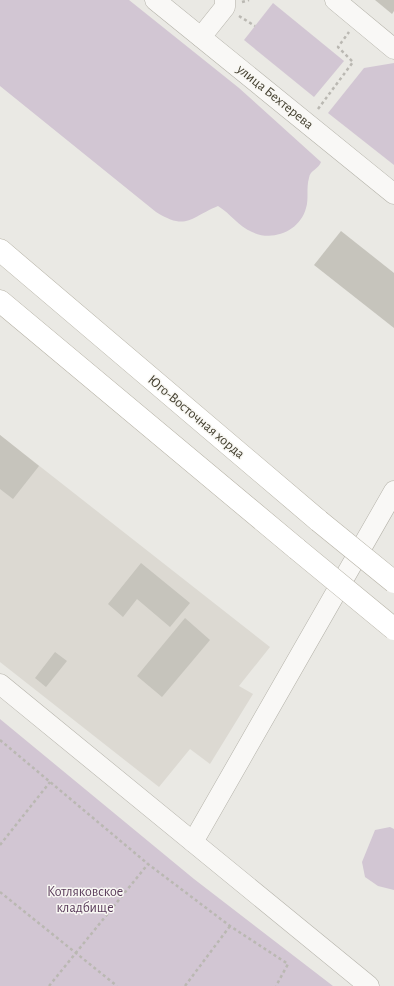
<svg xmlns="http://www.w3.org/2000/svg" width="394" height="986" font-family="'Alegreya Sans',sans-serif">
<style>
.built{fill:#dcd9d2}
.green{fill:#d2c6d3}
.building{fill:#c6c4bc}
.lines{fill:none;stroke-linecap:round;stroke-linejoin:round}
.minor-casing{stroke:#b4b2a9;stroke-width:21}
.major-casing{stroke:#b5b1a4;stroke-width:23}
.path{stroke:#bab8b2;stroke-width:2.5;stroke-dasharray:3 3;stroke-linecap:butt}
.minor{stroke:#f9f8f6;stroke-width:20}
.major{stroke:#fff;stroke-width:22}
.major-bridge-casing{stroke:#b5b1a4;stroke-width:23;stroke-linecap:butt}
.major-bridge{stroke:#fff;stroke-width:22}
.labels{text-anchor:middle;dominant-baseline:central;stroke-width:3;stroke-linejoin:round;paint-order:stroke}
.street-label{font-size:14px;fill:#413d2d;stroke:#f8f7f3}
.park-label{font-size:14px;fill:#5a3c5b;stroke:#f8f7f3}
</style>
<rect width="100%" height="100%" fill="#eae9e4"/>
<polygon class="built" points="0,435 270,647 239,686 253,694 210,764 190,749 159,787 0,662"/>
<g class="green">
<path d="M 0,0 L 129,0 L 239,88 L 321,162 C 319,169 310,170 309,178 C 306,188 309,199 306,208 C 300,231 273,242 252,232 C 238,226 231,214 218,206 C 189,218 187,231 156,212 L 0,86 Z"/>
<polygon points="273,3 344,61 314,97 244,40"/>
<polygon points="394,63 394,165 328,113 364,68"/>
<polygon points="0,719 194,879 333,986 0,986"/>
<polygon points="390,827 394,829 394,890 378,886 365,877 362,862 375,830"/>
</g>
<g class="building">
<polygon points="375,0 394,0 394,11 392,14"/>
<polygon points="341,231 394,273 394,328 314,265"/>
<polygon points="0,435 39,466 13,499 0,489"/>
<polygon points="141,563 190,603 170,627 137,599 123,617 108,604"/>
<polygon points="185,618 210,640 162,697 137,676"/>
<polygon points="55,652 67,661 46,687 35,678"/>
</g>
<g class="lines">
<g class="minor-casing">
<g id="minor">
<polyline points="155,0 394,194"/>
<polyline points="335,0 394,49"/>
<polyline points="201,37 225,7 225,0"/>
<polyline points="0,684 369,986"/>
<polyline points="193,842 394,491"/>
</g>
</g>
<g class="major-casing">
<g id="major">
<polyline points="0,250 319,521"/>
<polyline points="0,301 297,549"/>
</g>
</g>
<g class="path">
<polyline points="242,2 249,0"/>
<polyline points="239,16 255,26"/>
<polyline points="318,109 353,62 338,47 349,32"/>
<polyline points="0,740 148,864 230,926 288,964 276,986"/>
<polyline points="0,845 50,782"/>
<polyline points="0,892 117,986"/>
<polyline points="49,986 148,864"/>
<polyline points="185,986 230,926"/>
</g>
<use href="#minor" class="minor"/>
<use href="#major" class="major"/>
<g class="major-bridge-casing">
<g id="major-bridge">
<polyline points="319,521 394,582"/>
<polyline points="297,549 394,629"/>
</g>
</g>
<use href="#major-bridge" class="major-bridge"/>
</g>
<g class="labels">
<g class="street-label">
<text transform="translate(275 97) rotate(39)">улица Бехтерева</text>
<text transform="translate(196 417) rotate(40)">Юго-Восточная хорда</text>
</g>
<g class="park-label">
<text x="85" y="892">Котляковское<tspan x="85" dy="16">кладбище</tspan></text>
</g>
</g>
</svg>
